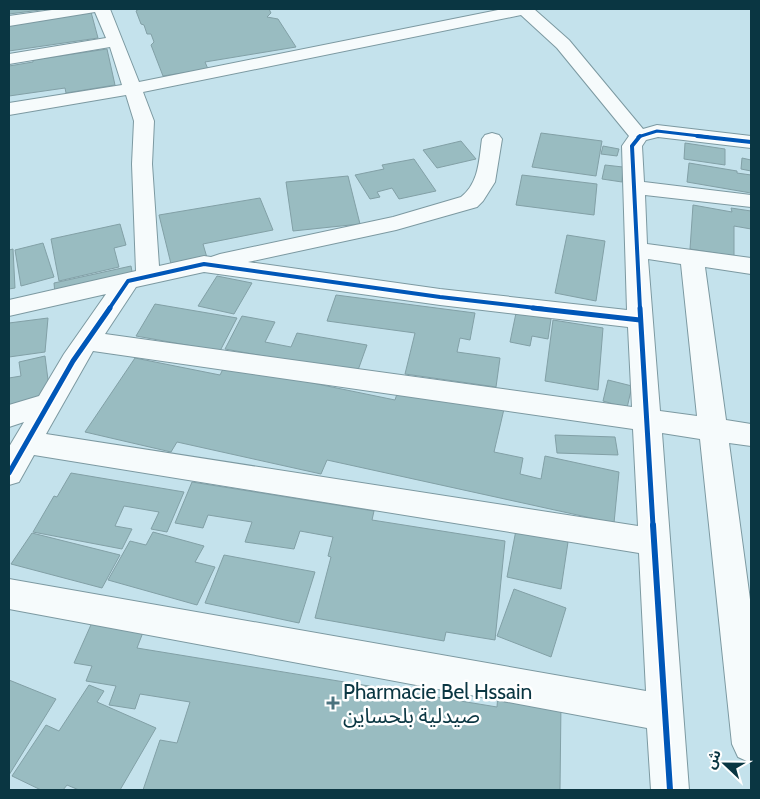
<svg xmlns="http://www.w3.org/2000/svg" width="760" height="799" font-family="Cabin,'Noto Sans Arabic',sans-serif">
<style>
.building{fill:#99bcc1;stroke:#82a0a6}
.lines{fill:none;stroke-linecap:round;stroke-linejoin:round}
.minor-casing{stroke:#7c99a1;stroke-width:2}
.minor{fill:#f6fbfc;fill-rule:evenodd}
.cycleway-far3-casing{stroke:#fff;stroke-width:5}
.cycleway-far2-casing{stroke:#fff;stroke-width:6}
.cycleway-far1-casing{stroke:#fff;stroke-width:8}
.cycleway-casing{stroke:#fff;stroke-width:9}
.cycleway-far3{stroke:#0057b8;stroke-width:3}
.cycleway-far2{stroke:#0057b8;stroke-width:4}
.cycleway-far1{stroke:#0057b8;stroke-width:5}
.cycleway{stroke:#0057b8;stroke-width:6}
.poi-dot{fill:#4b727e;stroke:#fff;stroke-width:2}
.labels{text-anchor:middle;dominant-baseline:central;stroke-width:5;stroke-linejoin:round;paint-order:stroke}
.near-poi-label{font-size:21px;fill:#0a3642;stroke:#fff;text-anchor:start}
</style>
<rect width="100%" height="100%" fill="#c4e2ec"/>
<g class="building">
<polygon points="9,9 48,9 9,14"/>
<polygon points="139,9 269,9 271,13 267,17 278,19 296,47 205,62 208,69 163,76 151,45 154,42 151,34 147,34 144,25 141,24 136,11"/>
<polygon points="91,12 98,38 9,51 9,24"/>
<polygon points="107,49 115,85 66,93 65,88 9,96 9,66 33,62 33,60"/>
<polygon points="541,133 602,141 596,176 532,167"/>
<polygon points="461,141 476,159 437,168 423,150"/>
<polygon points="685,143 725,149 725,165 684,159"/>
<polygon points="603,146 619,149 617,156 601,154"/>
<polygon points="742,158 751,160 751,171 741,169"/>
<polygon points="414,159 436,191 399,199 392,188 377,192 380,197 370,199 355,175 384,169 382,165"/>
<polygon points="689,163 737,171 737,173 751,175 751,193 687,182"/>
<polygon points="605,165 623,167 622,182 602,179"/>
<polygon points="522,175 597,184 594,215 516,205"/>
<polygon points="348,176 360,224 293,231 286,182"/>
<polygon points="260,198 273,230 203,244 208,261 172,268 159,215"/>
<polygon points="693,205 732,212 731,208 751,211 751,229 734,226 734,256 690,249"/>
<polygon points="120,224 126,245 114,248 119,267 59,281 51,239"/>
<polygon points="567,235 605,241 596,301 555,293"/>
<polygon points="43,243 54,277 21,286 15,250"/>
<polygon points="13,249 15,288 9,289 9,250"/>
<polygon points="131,266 133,277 55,294 54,283"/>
<polygon points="217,276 252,283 234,314 198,306"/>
<polygon points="336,295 475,313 470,340 460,338 457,352 500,358 496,387 405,374 415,333 327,321"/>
<polygon points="155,304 237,318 220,351 136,336"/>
<polygon points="516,313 551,319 548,339 532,336 530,346 510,342"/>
<polygon points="242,316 275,322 265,342 291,347 297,333 367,345 357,373 225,349"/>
<polygon points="48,318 45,352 9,357 9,323"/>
<polygon points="553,320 603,328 598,390 545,381"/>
<polygon points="45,356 50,396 9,406 9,378 21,376 19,362"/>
<polygon points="135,358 220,375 225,365 395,400 399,388 504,409 494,452 523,458 520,474 541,479 545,456 619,472 614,523 327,460 321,474 177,442 171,452 85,432"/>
<polygon points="608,380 632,386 627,408 603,401"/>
<polygon points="555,435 615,437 618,455 557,453"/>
<polygon points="71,473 184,492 167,532 151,529 159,512 124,506 115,526 132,529 122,549 33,532 54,496 57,497"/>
<polygon points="192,482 374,511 372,520 505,541 495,640 446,632 444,641 315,618 331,557 328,556 333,537 300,531 294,549 245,542 252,522 208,515 203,528 175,523"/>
<polygon points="516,530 568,542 561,589 507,577"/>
<polygon points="153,532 204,546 195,562 215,567 197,605 108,580 130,541 146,545"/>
<polygon points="32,533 120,555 102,588 11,564"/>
<polygon points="224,555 315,572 299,623 205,603"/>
<polygon points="514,589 566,608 551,657 497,636"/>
<polygon points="94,618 145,627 137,648 497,707 498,693 561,702 560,790 143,790 160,740 177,743 190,702 140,694 135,709 109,705 116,686 86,681 92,666 74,663"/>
<polygon points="9,680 56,699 9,775"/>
<polygon points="89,685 104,691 97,702 156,728 120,790 79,790 67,785 63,790 41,790 12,776 46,725 59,731"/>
</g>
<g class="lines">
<g class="minor-casing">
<path id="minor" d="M 59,9 L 110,9 L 139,82 L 503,9 L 534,9 L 569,40 L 643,129 L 657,125 L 751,136 L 751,148 L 658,137 L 646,140 L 642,146 L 644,182 L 751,195 L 751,207 L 645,195 L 647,244 L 751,258 L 751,274 L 705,267 L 726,420 L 751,424 L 751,446 L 729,443 L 751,607 L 751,763 L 738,757 L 732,744 L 700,439 L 662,433 L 689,790 L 651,790 L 647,728 L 9,609 L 9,579 L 646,691 L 639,553 L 34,455 L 19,482 L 9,485 L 9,447 L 24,422 L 9,427 L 9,405 L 39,396 L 64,354 L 106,294 L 9,316 L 9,300 L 136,271 L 132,164 L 134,121 L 126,95 L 9,115 L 9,103 L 122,85 L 110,47 L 9,64 L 9,54 L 106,38 L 95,12 L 9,26 L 9,16 ZM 521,15 L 557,48 L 629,136 L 622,146 L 627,310 L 440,289 L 248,262 L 396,230 L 477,207 L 483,201 L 495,182 L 502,139 L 499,135 L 492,133 L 485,135 L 482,139 C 479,160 479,183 461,197 L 393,217 L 220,254 L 211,257 L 204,256 L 159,266 L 152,164 L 154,121 L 143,92 ZM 648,259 L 681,264 L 697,416 L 660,411 ZM 204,272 L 440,305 L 628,327 L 632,407 L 105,334 L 136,287 ZM 93,351 L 633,429 L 638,526 L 46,434 Z"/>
</g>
<use href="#minor" class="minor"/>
<g class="cycleway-far3-casing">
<polyline id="cycleway-far3" points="638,137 657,131 708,137"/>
</g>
<g class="cycleway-far2-casing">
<g id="cycleway-far2">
<polyline points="697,136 751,142"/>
<polyline points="109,309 128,281 204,264 440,297 544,309"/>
<polyline points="640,309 632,146 640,136"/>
</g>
</g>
<g class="cycleway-far1-casing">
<g id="cycleway-far1">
<polyline points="533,308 640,320"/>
<polyline points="640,308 653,526"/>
<polyline points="9,473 73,361 110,308"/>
</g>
</g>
<g class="cycleway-casing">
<polyline id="cycleway" points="653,525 670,790"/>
</g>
<use href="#cycleway-far3" class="cycleway-far3"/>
<use href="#cycleway-far2" class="cycleway-far2"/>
<use href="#cycleway-far1" class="cycleway-far1"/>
<use href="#cycleway" class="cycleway"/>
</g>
<path class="poi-dot" d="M330.5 695.5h5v5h5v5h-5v5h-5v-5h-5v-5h5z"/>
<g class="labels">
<g class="near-poi-label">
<text x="343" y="691">Pharmacie Bel Hssain<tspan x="343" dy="24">صيدلية بلحساين</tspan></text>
</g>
</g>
<rect width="760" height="799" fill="none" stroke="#0a3642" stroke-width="20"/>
<g transform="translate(725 764) rotate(292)" stroke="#ffffff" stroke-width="4" paint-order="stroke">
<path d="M0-4L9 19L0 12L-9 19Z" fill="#0a3642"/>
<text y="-8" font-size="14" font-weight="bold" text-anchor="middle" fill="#0a3642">ش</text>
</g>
</svg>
